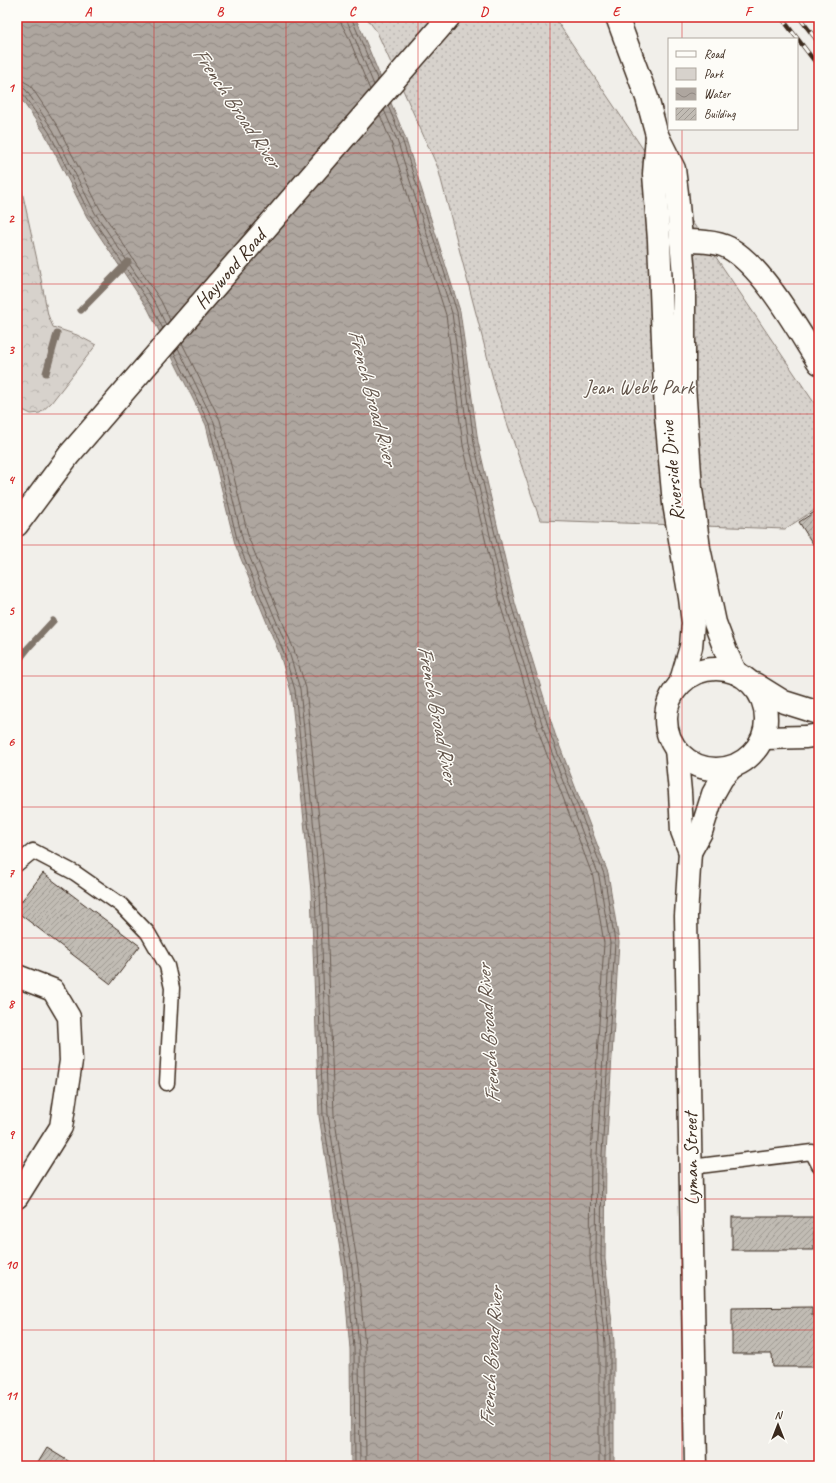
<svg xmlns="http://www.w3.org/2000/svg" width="836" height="1483" font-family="Caveat,sans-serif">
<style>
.green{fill:url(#green-dots);stroke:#897e75}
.forest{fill:url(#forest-crowns);stroke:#897e75}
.water{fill:url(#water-waves);stroke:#80746b}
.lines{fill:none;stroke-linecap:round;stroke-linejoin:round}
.shore{stroke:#695c52;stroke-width:1}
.stream{stroke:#80746b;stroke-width:7}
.building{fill:url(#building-hatch);stroke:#3b2a1e}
.service-casing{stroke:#3b2a1e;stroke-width:17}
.minor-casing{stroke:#3b2a1e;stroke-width:25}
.secondary-casing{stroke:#3b2a1e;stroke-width:25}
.primary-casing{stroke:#3b2a1e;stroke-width:25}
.service{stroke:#fdfcf7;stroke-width:14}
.minor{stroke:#fdfcf7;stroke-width:22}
.secondary{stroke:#fdfcf7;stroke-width:22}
.primary{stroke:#fdfcf7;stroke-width:22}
.rail-casing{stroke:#3b2a1e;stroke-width:4.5}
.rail{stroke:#fdfcf7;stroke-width:3;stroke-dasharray:9;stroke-linecap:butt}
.grid{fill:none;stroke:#d62828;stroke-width:1;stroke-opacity:0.55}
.labels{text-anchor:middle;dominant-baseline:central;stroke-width:3;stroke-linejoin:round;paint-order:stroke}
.street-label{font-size:20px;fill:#3b2a1e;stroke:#fdfcf7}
.park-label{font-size:20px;fill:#62544a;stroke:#fdfcf7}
.water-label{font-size:21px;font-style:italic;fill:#63554b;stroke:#fdfcf7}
.neatline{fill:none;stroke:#d62828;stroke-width:1.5}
.grid-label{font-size:13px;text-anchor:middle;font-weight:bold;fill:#d62828}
</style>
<defs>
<pattern id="green-dots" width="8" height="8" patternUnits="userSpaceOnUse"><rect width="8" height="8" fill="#d7d2cc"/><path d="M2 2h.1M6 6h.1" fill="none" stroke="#b9b4af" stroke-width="1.8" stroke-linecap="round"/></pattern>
<pattern id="forest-crowns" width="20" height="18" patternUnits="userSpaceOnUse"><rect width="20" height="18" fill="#d7d2cc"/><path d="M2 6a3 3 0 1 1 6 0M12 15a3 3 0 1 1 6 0" fill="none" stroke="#b9b4af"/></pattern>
<pattern id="water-waves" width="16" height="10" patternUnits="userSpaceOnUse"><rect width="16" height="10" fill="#aea69f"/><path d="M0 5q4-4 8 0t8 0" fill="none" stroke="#8f8781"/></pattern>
<pattern id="building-hatch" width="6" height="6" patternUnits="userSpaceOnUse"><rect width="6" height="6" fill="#c1bcb4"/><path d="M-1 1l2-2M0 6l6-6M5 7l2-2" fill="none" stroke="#9e9992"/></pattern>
</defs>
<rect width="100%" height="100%" fill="#f1efea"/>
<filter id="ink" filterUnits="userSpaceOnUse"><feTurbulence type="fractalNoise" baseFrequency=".025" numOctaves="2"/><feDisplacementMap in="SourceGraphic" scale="8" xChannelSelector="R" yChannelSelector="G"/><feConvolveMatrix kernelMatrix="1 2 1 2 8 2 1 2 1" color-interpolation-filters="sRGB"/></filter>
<g filter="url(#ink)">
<polygon class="green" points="366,17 554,17 819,410 819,507 785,529 540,520 496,390 438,168 377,32"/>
<polygon class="forest" points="17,168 39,269 48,315 53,327 77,335 96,345 51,403 40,413 31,414 17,407"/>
<polygon class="water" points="17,17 355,17 361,30 405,137 460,311 478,442 515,603 555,734 608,873 619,942 606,1154 605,1259 614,1342 614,1466 351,1466 350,1349 343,1269 319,1116 311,891 291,691 280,655 235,544 206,425 148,309 87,217 45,134 17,93"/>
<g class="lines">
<g class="shore">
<polyline points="340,17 341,23 348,36 370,90"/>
<polyline points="346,17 347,21 353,34 374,85"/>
<polyline points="351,17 378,81"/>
<polyline points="17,80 23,81 30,85 58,127 100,209 161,301 170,320"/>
<polyline points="17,86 22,87 26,90 53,130 95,213 156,304 166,325"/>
<polyline points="17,91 22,93 49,132 90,215 152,307 163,329"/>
<polyline points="388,106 402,139 457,312 474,443 511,604 551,736 604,874 615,942 602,1154 601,1259 610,1342 610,1466"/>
<polyline points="384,110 397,140 452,313 469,444 506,605 546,737 599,876 610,943 597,1154 596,1259 605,1343 605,1466"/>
<polyline points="380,115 391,142 446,315 463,445 501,607 541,739 593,877 604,943 591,1154 590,1259 599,1343 599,1466"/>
<polyline points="182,343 220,420 249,539 294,650 306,688 326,890 334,1115 358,1268 365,1347 366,1466"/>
<polyline points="178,348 214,422 243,541 289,652 300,689 320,891 328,1115 352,1268 359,1348 360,1466"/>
<polyline points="174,352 209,424 238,543 284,653 295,690 315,891 323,1116 347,1269 354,1348 355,1466"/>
</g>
<g class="stream">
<polyline points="81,310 128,262"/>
<polyline points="46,373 57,334"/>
<polyline points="17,662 29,647 53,621"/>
</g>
</g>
<g class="building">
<polygon points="819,509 819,552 818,552 799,522"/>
<polygon points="43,873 140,946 111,984 17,912 17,907"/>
<rect x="732" y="1217" width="82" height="33"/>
<polygon points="812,1307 812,1315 819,1315 819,1307 819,1367 773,1367 772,1354 732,1354 732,1308"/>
<polygon points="47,1448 73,1464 72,1466 36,1466"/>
</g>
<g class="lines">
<g class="service-casing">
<g id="service">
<polyline points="17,864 33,851 75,873 121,905 148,933 167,966 172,988 167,1083"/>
<polyline points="691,1167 812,1152 819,1165"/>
</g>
</g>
<g class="minor-casing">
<g id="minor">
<path d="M 681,241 C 696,241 716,241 729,248 C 764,268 797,329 819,363"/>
<polyline points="17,976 53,990 69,1017 71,1061 61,1127 17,1197"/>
</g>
</g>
<g class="secondary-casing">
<g id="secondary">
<polyline points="617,17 647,98 657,135 674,169 677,193 684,275 684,385 691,489 699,548 715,623 726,652 736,673"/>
<polyline points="657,135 654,174 659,240 666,415 674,504 690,598 693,623 691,647 680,684"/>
<circle cx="716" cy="719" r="50"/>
<polyline points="755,684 784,702 819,713"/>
<polyline points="764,738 806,737 819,735"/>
<polyline points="676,749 680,792 682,831 690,852 686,916 696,1466"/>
<polyline points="690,852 701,832 713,794 722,778 732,767"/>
</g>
</g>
<g class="primary-casing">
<polyline id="primary" points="17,525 69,455 449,17"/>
</g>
<use href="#service" class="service"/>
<use href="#minor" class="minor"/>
<use href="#secondary" class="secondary"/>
<use href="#primary" class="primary"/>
<g class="rail-casing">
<g id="rail">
<polyline points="781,17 819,67"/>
<polyline points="799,17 819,43"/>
</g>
</g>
<use href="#rail" class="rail"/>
</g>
</g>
<path class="grid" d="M 154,17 L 154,1466M 286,17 L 286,1466M 418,17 L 418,1466M 550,17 L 550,1466M 682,17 L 682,39M 682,129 L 682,1466M 17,153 L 819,153M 17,284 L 819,284M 17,414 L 819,414M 17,545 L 819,545M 17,676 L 819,676M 17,807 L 819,807M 17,938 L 819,938M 17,1069 L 819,1069M 17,1199 L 819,1199M 17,1330 L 819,1330"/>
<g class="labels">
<g class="street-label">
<text transform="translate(230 269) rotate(-49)">Haywood Road</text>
<text transform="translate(672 471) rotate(-96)">Riverside Drive</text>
<text transform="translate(691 1159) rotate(-91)">Lyman Street</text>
</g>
<g class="park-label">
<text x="639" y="387">Jean Webb Park</text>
</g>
<g class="water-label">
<text transform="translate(237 107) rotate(56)">French Broad River</text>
<text transform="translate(373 397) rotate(75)">French Broad River</text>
<text transform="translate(438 714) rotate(79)">French Broad River</text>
<text transform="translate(488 1034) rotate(-94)">French Broad River</text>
<text transform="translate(491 1357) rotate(-86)">French Broad River</text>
</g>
</g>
<rect width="836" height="1483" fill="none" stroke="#fdfcf7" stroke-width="44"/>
<rect x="668" y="38" width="130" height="92" fill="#fdfcf7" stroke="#afa8a0"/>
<rect x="676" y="51" width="20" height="6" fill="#fdfcf7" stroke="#afa8a0"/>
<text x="704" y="58" font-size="12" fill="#3b2a1e">Road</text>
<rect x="676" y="68" width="20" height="12" fill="#d7d2cc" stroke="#afa8a0"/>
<text x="704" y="78" font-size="12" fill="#3b2a1e">Park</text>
<rect x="676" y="88" width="20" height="12" fill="url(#water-waves)" stroke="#afa8a0"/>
<text x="704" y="98" font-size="12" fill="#3b2a1e">Water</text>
<rect x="676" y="108" width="20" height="12" fill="url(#building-hatch)" stroke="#afa8a0"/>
<text x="704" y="118" font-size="12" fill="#3b2a1e">Building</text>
<g transform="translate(778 1425)" stroke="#fdfcf7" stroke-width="3" paint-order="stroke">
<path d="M0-3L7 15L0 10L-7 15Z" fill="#3b2a1e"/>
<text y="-6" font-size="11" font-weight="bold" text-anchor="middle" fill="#3b2a1e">N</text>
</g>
<rect x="22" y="22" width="792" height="1439" class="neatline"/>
<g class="grid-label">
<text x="88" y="16">A</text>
<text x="220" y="16">B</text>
<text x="352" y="16">C</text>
<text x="484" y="16">D</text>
<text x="616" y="16">E</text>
<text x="748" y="16">F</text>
<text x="11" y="92">1</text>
<text x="11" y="223">2</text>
<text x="11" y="354">3</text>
<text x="11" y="484">4</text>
<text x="11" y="615">5</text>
<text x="11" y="746">6</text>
<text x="11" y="877">7</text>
<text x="11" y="1008">8</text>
<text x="11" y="1139">9</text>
<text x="11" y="1269">10</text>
<text x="11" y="1400">11</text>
</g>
</svg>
